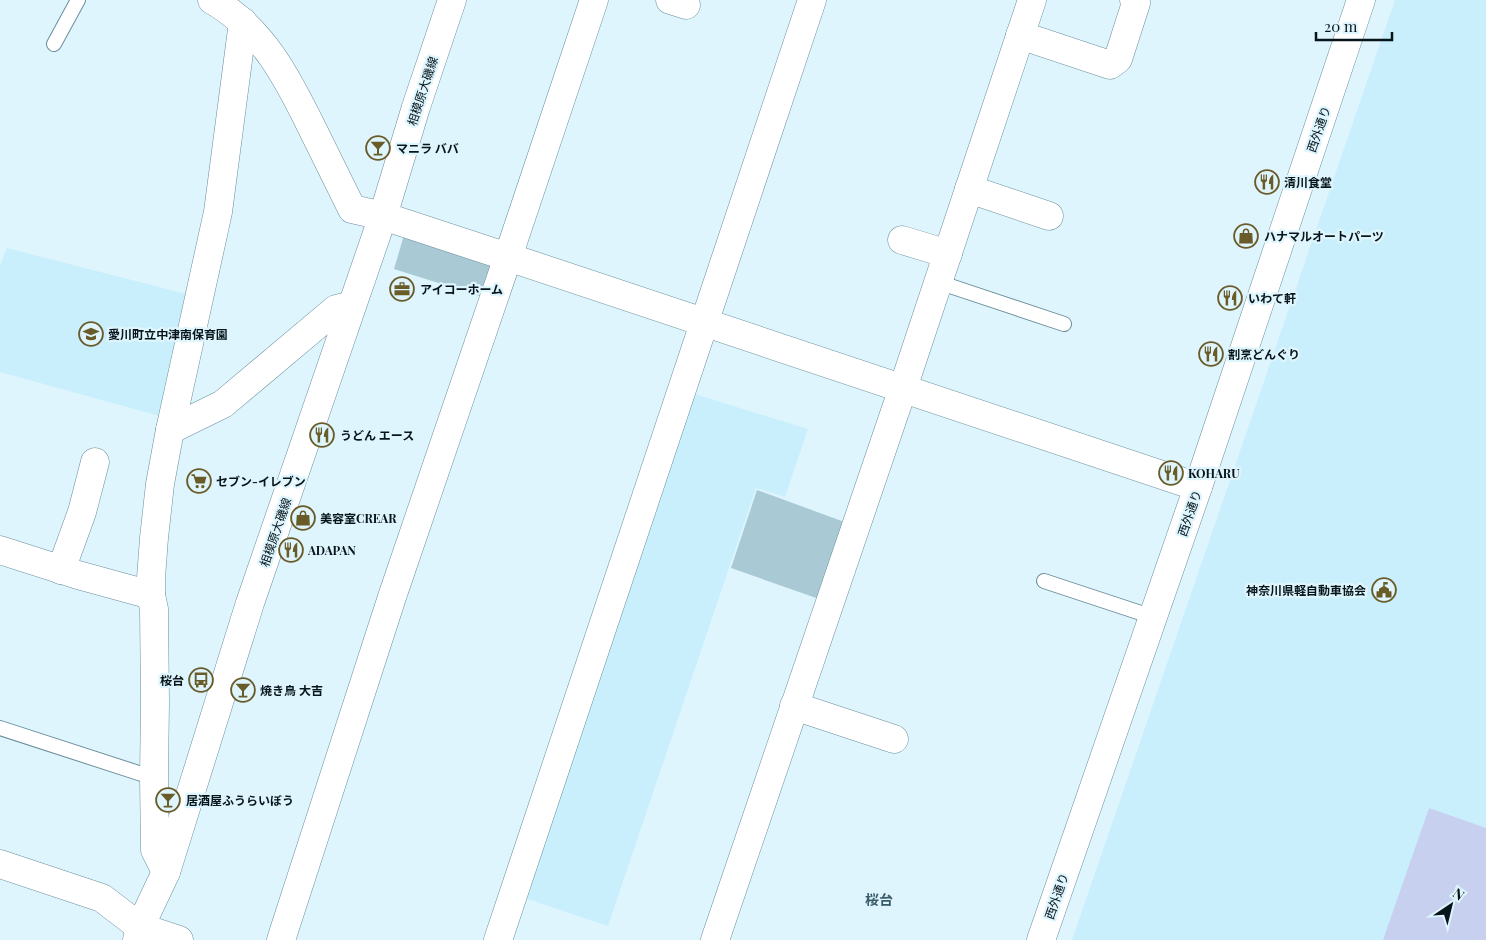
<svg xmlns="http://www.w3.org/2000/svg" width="1486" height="940" font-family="'Playfair Display','Noto Sans JP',serif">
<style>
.built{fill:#c9effc}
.green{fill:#a9c9d5}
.water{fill:#c7d1ef}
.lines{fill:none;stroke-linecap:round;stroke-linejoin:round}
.service-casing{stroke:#6a8e9b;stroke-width:16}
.minor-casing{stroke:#6a8e9b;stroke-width:29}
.tertiary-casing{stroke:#6a8e9b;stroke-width:29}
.primary-casing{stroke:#6a8e9b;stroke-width:29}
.service{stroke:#fff;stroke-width:14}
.minor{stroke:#fff;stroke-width:28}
.tertiary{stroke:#fff;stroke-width:28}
.primary{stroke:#fff;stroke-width:28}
.labels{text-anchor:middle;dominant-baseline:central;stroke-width:4.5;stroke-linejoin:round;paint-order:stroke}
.street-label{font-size:12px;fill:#07151a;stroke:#def5fe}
.poi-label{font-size:12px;font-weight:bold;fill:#07151a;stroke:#def5fe;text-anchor:start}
.neighbourhood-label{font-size:14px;font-weight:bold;fill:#395c68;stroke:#def5fe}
</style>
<rect width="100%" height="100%" fill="#def5fe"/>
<g class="built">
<polygon points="1395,0 1486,0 1486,940 1072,940"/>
<polygon points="7,248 190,295 167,418 0,372 0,265"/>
<polygon points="688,392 808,429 785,497 756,488 608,926 519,896"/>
</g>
<g class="green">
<polygon points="404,235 498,262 489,299 394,269"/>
<polygon points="757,490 850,524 822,600 731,568"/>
</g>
<polygon class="water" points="1429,808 1486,828 1486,940 1383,940"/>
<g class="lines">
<g class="service-casing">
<g id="service">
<polyline points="54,44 78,0"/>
<polyline points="938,282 1064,324"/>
<polyline points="1044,581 1153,617"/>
<polyline points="0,728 154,778"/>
</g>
</g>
<g class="minor-casing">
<g id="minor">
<path d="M 212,0 C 263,29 288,79 313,130 C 326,156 339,183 352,209 L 383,216 L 508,257 L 1198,487"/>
<polyline points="670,0 686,5"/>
<polyline points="1020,35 1110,65 1118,59 1136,3 1134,0"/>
<polyline points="969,189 1049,216"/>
<polyline points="902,240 948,254"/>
<polyline points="170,430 223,404 336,309 352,305"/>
<polyline points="0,550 78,575 151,595"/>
<polyline points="61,570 82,512 95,462"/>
<polyline points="794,706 894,739"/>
<polyline points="0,864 102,898 140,927"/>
<polyline points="166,872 155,850 154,778 155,702 154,609 151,595 151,578 154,538 160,484 170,430 218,212 243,22"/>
<polyline points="281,940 393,594 508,257 594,0"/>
<polyline points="498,940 812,0"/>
<polyline points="715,940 903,388 1032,0"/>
</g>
</g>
<g class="tertiary-casing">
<g id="tertiary">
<polyline points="140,927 179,940"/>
<polyline points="1041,940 1198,487 1361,0"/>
</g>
</g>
<g class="primary-casing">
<polyline id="primary" points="137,940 140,927 166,872 250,603 383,216 416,107 452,0"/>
</g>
<use href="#service" class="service"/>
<use href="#minor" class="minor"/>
<use href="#tertiary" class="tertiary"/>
<use href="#primary" class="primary"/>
</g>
<defs>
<g id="bar-ring" transform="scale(1.25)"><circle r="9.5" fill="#def5fe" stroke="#6a5c29" stroke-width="1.5"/><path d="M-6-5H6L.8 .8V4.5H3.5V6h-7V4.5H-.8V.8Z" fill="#6a5c29"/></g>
<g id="restaurant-ring" transform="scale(1.25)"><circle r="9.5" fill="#def5fe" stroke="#6a5c29" stroke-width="1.5"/><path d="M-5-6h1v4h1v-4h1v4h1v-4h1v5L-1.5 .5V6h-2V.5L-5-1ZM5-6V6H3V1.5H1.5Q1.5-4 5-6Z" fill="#6a5c29"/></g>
<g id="shop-ring" transform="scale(1.25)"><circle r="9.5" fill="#def5fe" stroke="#6a5c29" stroke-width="1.5"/><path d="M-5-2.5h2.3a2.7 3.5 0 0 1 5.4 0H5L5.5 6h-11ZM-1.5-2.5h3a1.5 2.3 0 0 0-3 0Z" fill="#6a5c29"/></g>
<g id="office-ring" transform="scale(1.25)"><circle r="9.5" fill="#def5fe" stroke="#6a5c29" stroke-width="1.5"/><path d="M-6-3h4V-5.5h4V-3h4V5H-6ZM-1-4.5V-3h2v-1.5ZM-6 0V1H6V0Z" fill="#6a5c29"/></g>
<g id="school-ring" transform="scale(1.25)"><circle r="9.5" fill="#def5fe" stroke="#6a5c29" stroke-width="1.5"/><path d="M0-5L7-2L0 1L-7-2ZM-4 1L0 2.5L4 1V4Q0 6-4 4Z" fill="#6a5c29"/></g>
<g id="supermarket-ring" transform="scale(1.25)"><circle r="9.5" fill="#def5fe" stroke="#6a5c29" stroke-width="1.5"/><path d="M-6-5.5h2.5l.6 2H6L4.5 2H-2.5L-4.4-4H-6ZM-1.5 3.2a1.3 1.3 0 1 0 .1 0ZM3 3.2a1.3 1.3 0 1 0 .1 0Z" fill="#6a5c29"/></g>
<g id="civic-ring" transform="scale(1.25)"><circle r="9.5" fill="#def5fe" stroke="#6a5c29" stroke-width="1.5"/><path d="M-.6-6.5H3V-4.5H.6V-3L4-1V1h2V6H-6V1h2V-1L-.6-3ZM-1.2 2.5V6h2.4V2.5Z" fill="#6a5c29"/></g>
<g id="bus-ring" transform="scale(1.25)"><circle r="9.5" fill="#def5fe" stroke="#6a5c29" stroke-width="1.5"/><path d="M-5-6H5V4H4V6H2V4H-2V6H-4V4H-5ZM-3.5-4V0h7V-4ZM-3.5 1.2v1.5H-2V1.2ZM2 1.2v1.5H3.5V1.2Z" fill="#6a5c29"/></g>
</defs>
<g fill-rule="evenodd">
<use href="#bar-ring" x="378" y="148"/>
<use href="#restaurant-ring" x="1267" y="182"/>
<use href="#shop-ring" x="1246" y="236"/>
<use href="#office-ring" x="402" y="289"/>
<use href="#restaurant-ring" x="1230" y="298"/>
<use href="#school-ring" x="91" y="334"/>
<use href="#restaurant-ring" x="1211" y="354"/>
<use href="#restaurant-ring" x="322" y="435"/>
<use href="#restaurant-ring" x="1171" y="473"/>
<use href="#supermarket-ring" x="199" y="481"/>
<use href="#shop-ring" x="303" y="518"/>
<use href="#restaurant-ring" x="291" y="550"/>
<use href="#civic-ring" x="1384" y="590"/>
<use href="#bus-ring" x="201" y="680"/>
<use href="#bar-ring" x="243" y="690"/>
<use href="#bar-ring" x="168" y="800"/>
</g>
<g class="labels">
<g class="street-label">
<text transform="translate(422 91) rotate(-72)">相模原大磯線</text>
<text transform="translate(1318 129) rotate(-71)">西外通り</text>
<text transform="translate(1189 513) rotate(-71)">西外通り</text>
<text transform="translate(275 532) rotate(-71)">相模原大磯線</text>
<text transform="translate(1056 896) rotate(-71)">西外通り</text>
</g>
<g class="poi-label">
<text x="396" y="148">マニラ ババ</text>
<text x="1284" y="182">清川食堂</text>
<text x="1264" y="236">ハナマルオートパーツ</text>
<text x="420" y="289">アイコーホーム</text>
<text x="1248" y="298">いわて軒</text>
<text x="108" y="334">愛川町立中津南保育園</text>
<text x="1228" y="354">割烹どんぐり</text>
<text x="340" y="435">うどん エース</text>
<text x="1188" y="473">KOHARU</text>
<text x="216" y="481">セブン-イレブン</text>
<text x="320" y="518">美容室CREAR</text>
<text x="308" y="550">ADAPAN</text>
<text x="1366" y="590" text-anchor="end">神奈川県軽自動車協会</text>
<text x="184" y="680" text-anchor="end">桜台</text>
<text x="260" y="690">焼き鳥 大吉</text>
<text x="186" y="800">居酒屋ふうらいぼう</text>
</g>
<g class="neighbourhood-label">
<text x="879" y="899">桜台</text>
</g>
</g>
<g transform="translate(1451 905) rotate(35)" stroke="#def5fe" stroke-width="4" paint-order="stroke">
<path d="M0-4L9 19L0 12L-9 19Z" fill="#07151a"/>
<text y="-8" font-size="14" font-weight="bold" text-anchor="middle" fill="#07151a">N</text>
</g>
<path d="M1316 32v8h76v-8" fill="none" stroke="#07151a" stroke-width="2.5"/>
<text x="1324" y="32" font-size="15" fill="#07151a" stroke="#def5fe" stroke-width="4" paint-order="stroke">20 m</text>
</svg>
